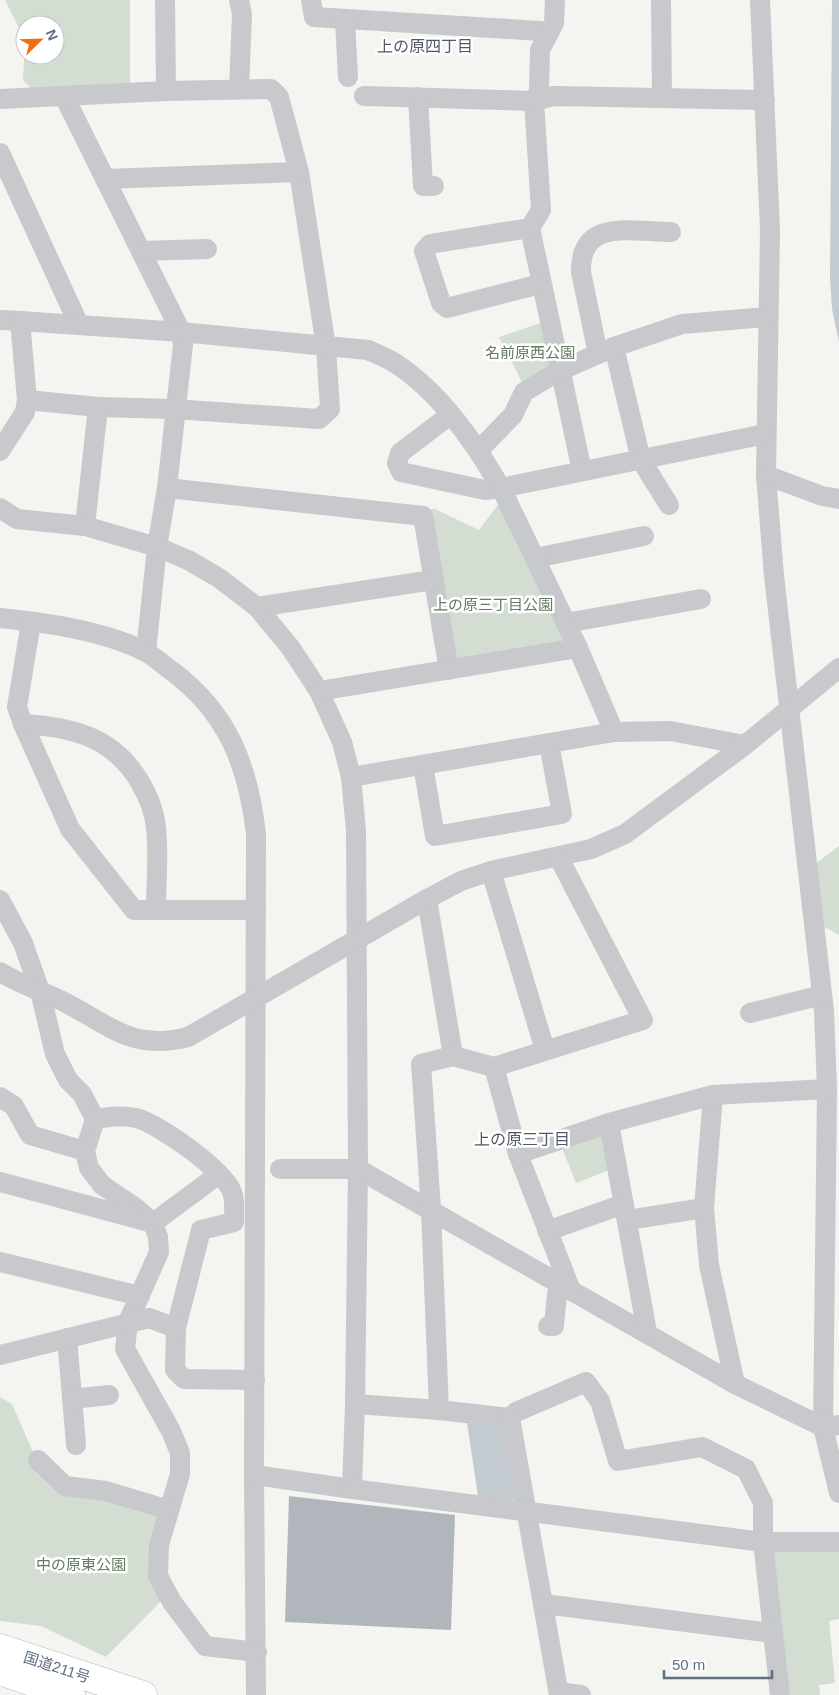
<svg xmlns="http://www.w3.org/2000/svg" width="839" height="1695" font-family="Arial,'Noto Sans JP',sans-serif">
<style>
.green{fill:#d4ddd1;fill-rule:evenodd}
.water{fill:#c3cbd1}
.building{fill:#b1b6bd}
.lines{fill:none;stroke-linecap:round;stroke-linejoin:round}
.highway-casing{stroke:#b8bbbe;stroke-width:29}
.minor{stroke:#c7c9cd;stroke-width:20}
.highway{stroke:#fff;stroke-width:28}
.labels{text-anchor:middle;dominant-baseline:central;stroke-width:5;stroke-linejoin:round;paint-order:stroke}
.park-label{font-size:15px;fill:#627b61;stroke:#fff}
.street-label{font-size:15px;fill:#616f84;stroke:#fff}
.neighbourhood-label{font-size:16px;fill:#505968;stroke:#fff}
</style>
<rect width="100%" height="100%" fill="#f4f5f0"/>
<g class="green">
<path d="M 5,0 L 130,0 L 130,84 L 32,89 L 23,80 L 25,40 ZM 25,25 L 55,25 L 55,55 L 25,55 Z"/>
<polygon points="543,322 554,368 523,384 499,337"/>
<polygon points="500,502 565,636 561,644 452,661 426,509 435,509 479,530"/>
<polygon points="839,846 839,935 821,925 815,864"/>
<polygon points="603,1132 612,1169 576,1183 562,1148"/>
<polygon points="0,1397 12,1404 37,1461 64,1488 164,1512 164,1598 106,1657 41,1626 0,1621"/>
<polygon points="839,1548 839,1619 829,1621 835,1683 819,1685 820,1695 785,1695 769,1553 778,1549"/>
</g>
<g class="water">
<polygon points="832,0 839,0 839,342 832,309 830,278"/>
<polygon points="467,1423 501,1427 504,1430 515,1497 511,1502 478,1496"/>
</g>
<polygon class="building" points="289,1496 455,1515 451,1630 285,1622"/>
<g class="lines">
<g class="highway-casing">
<g id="highway">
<polyline points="0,1648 143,1695"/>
<polyline points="0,1671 71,1695"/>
</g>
</g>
<g class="minor">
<polyline points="165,0 166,91"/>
<polyline points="239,0 242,14 239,89"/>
<polyline points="311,0 314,17 540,31 548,35"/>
<polyline points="555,0 554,23 540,50 539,91 534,101 541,210 530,228 582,471"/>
<polyline points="661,0 662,98"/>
<polyline points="760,0 770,230 766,475 774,576 824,1011 827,1089 823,1427 839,1493"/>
<polyline points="345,20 348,77"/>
<polyline points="64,96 181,332 183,345 167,488 157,547 146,652"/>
<polyline points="364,96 534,101 554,96 765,100"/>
<polyline points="418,97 423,186 434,186"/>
<polyline points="0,99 166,91 271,89 279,97 299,172 326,347 330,409 319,419 174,409 98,407 85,526"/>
<polyline points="0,153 79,325"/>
<polyline points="105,179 299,172"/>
<polyline points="530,228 430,244 424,251 441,303 447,308 540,284"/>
<polyline points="141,251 207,249"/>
<polyline points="0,320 20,321"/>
<polyline points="614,347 641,460 669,505"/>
<path d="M 598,354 L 581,272 C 580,217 633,232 671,232"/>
<polyline points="27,400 98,407"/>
<polyline points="479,450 513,415 524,392 559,371 614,347 682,324 768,317"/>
<path d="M 0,451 L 25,412 L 27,400 L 20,321 L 181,332 L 368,350 C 377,354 387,358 395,363 C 441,393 474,442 501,488 L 485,490 L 401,472 L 397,463 L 400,453 L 450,415"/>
<polyline points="766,475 822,496 839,499"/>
<polyline points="167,488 423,516 449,670"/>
<polyline points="0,508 17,519 85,526 157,547 188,560 219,578 257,607 290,647 319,691 342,742 351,777 356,831 358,1169 735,1384 823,1427 839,1425"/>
<polyline points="535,558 644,536"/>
<polyline points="257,607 433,580"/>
<path d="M 0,618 C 47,623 101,630 144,651 C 154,656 163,665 172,671 C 229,714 248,766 256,834 L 254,1475 L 256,1695"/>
<polyline points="31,622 17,707 23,724 70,829 134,910 256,910"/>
<polyline points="566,623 701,599"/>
<polyline points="319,691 578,648"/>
<path d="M 23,724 C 73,727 113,737 140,782 C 148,796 155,812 156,829 C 159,855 156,883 156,909"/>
<polyline points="614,732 578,648 501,488 765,434"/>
<polyline points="423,765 435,836 562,814 549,743"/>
<polyline points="351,777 614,732 670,731 745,745"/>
<polyline points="491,871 545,1050"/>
<polyline points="427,899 453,1056"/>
<polyline points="0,900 23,943 40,991 55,1054 68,1080 82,1094 95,1119 85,1151 89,1168 102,1185 136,1208 153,1223 158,1237 159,1252 128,1322 125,1349 171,1431 180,1453 180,1474 159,1545 158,1576 172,1602 205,1646 257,1652"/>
<path d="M 0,972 C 19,984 40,990 60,1000 C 108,1023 130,1052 188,1037 L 427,899 L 461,881 L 491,871 L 591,849 L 625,834 L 745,745 L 839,668"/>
<polyline points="750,1013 822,995"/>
<polyline points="494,1067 518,1154 570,1288 557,1294 554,1326 548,1326"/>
<polyline points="713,1095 704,1208 709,1265 735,1384"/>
<polyline points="0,1097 14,1106 30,1135 85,1151"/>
<path d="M 95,1119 C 109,1117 122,1115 136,1118 C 158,1123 229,1173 233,1195 C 235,1203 234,1213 234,1222 L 201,1230 L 176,1328 L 175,1370 L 184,1379 L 255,1380"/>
<polyline points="609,1123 647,1332"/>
<polyline points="518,1154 609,1123 713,1095 827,1089"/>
<polyline points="280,1169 358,1169 355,1404"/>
<polyline points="0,1182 153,1223 219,1174"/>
<polyline points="628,1220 704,1208"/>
<polyline points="547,1231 624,1204"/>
<polyline points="0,1262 140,1296"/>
<polyline points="67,1338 76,1445"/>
<polyline points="0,1355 149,1318 176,1328"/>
<polyline points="72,1399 109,1395"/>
<polyline points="439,1410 510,1418"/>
<polyline points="510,1418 516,1412 586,1382 600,1401 618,1461 702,1447 746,1469 763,1503 763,1542 780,1695"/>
<polyline points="510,1418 559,1695"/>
<polyline points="38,1460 65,1486 106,1491 169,1510"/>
<polyline points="254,1475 352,1489 355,1404 439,1410 431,1209 421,1064 453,1056 494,1067 643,1020 559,858"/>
<polyline points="352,1489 763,1542 839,1542"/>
<polyline points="544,1604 772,1633"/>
<polyline points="559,1692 581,1695"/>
</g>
<use href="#highway" class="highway"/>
</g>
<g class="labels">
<g class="park-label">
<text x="530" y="352">名前原西公園</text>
<text x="493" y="604">上の原三丁目公園</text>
<text x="81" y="1564">中の原東公園</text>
</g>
<g class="street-label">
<text transform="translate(57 1667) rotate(18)">国道211号</text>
</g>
<g class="neighbourhood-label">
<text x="425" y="46">上の原四丁目</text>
<text x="522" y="1139">上の原三丁目</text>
</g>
</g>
<g transform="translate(40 40) rotate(67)"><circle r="24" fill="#ffffff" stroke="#c0c5ce"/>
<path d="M0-4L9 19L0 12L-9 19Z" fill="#f06c15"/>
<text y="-8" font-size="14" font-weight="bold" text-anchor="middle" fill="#616f84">N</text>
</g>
<path d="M664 1670v8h108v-8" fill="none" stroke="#616f84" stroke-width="2.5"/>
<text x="672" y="1670" font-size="15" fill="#616f84" stroke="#ffffff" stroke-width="4" paint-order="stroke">50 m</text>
</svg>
